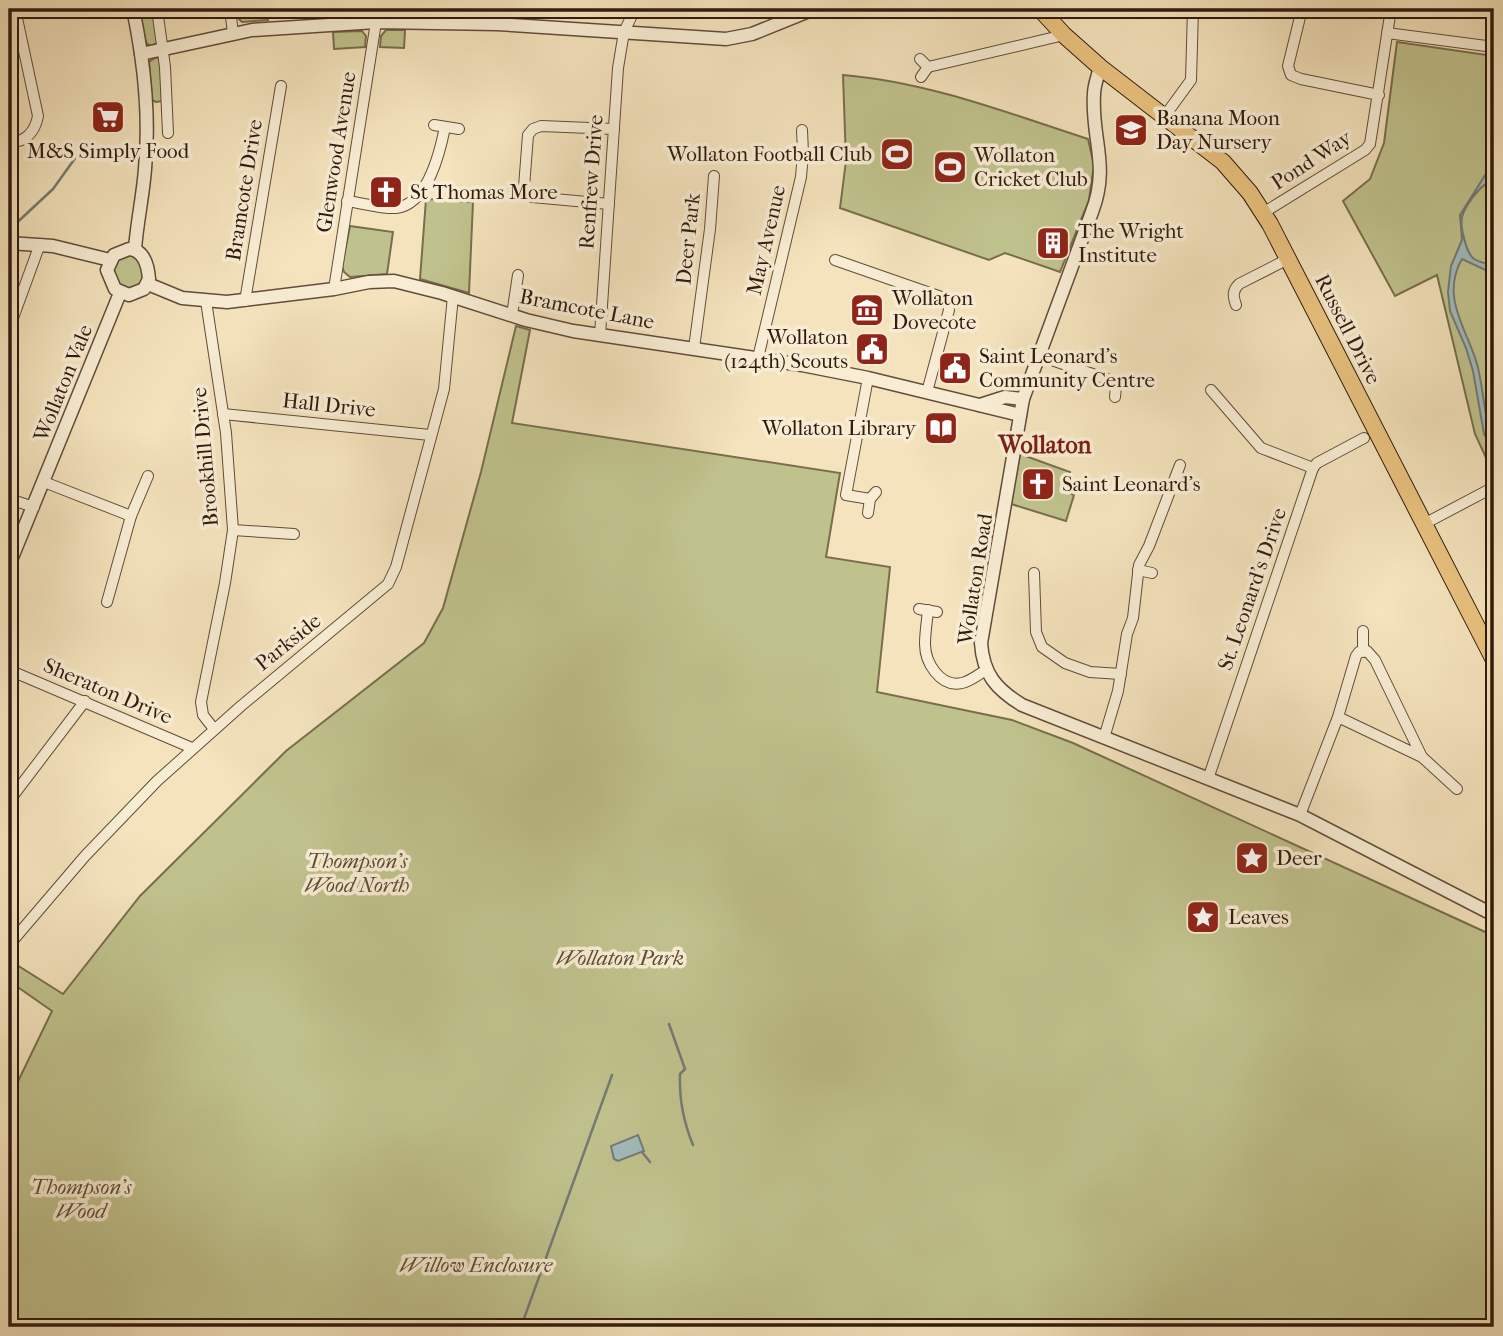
<svg xmlns="http://www.w3.org/2000/svg" width="1503" height="1336" font-family="'IM FELL French Canon',serif">
<style>
.green{fill:#c0c28d;stroke:#786e4e;stroke-width:2}
.water{fill:#a1bbbc;stroke:#747b76;stroke-width:2}
.lines{fill:none;stroke-linecap:round;stroke-linejoin:round}
.stream{stroke:#747b76;stroke-width:2.5}
.minor-casing{stroke:#624c3a;stroke-width:12}
.tertiary-casing{stroke:#624c3a;stroke-width:15}
.primary-casing{stroke:#311a0e;stroke-width:18}
.minor{stroke:#f8edd4;stroke-width:10}
.tertiary{stroke:#f8edd4;stroke-width:12}
.primary{stroke:#eac27e;stroke-width:16}
.labels{text-anchor:middle;dominant-baseline:central;stroke-width:7;stroke-linejoin:round;paint-order:stroke}
.poi-label{font-size:21px;fill:#311a0e;stroke:#f8edd4;text-anchor:start}
.street-label{font-size:21px;fill:#311a0e;stroke:#f8edd4}
.park-label{font-size:21px;font-style:italic;fill:#5c4c34;stroke:#f8edd4}
.quarter-label{font-size:24px;font-weight:bold;fill:#7a1f14;stroke:#f8edd4}
</style>
<rect width="100%" height="100%" fill="#f4e3bd"/>
<filter id="stains"><feTurbulence type="fractalNoise" baseFrequency=".00286" numOctaves="4"/><feColorMatrix values="0 0 0 0 .2 0 0 0 0 .09 0 0 0 0 .02 0 0 0 .5 -.17"/></filter>
<radialGradient id="worn" r=".72"><stop offset=".6" stop-color="#630" stop-opacity="0"/><stop offset="1" stop-color="#630" stop-opacity=".3"/></radialGradient>
<g class="green">
<polygon points="139,9 153,9 158,43 151,46 146,43"/>
<polygon points="237,9 266,9 268,20 242,22 239,19"/>
<polygon points="386,30 405,30 404,48 380,47 381,36"/>
<polygon points="362,31 366,36 365,47 334,49 333,32"/>
<polygon points="1397,42 1494,56 1494,475 1475,434 1437,275 1395,296 1343,201 1370,179 1384,143"/>
<polygon points="156,57 160,60 163,101 156,102 152,100 149,62"/>
<path d="M 843,75 C 928,82 1008,113 1088,139 L 1094,165 L 1089,200 L 1060,272 L 1005,253 L 989,260 L 840,208 L 846,161 Z"/>
<polygon points="426,199 473,202 469,293 420,279"/>
<polygon points="350,226 393,232 387,274 350,277 344,272 342,266"/>
<path d="M 128,254 C 147,259 154,291 121,288 L 113,271 L 120,256 Z"/>
<polygon points="516,326 530,330 512,423 840,473 826,557 890,567 877,692 1012,720 1073,743 1494,936 1494,1327 9,1327 9,1100 52,1011 9,981 9,960 63,994 140,896 286,751 424,643 443,608 481,472"/>
<polygon points="1020,454 1070,472 1064,490 1074,495 1066,521 1011,504"/>
</g>
<g class="water">
<path d="M 1494,161 L 1494,228 L 1492,215 L 1493,189 L 1489,182 C 1479,187 1465,206 1462,217 C 1460,226 1466,253 1474,259 C 1479,262 1488,264 1494,265 L 1494,274 L 1462,259 C 1440,297 1467,329 1477,364 C 1482,382 1483,401 1487,419 L 1494,423 L 1494,450 L 1492,452 L 1491,447 L 1484,434 L 1473,371 L 1466,348 L 1450,311 L 1448,292 L 1451,266 L 1462,240 L 1460,215 Z"/>
<polygon points="638,1135 644,1151 618,1161 614,1159 611,1146"/>
</g>
<g class="lines">
<g class="stream">
<polyline points="9,230 53,189 81,150"/>
<path d="M 671,1030 L 669,1024 L 685,1069 L 680,1074 C 679,1100 683,1121 693,1145"/>
<polyline points="642,1152 650,1162"/>
<polyline points="521,1327 612,1075"/>
</g>
<g class="minor-casing">
<g id="minor">
<polyline points="157,9 165,67 168,133"/>
<polyline points="230,9 233,33"/>
<polyline points="1302,9 1288,66 1291,75 1301,79 1379,95"/>
<polyline points="1387,33 1494,47"/>
<polyline points="920,59 928,67 921,77"/>
<polyline points="928,67 1064,35"/>
<polyline points="1164,117 1191,80 1193,9"/>
<polyline points="434,125 459,129"/>
<path d="M 9,142 C 25,143 35,132 38,116 L 15,9"/>
<path d="M 347,201 C 362,203 382,209 396,208 C 428,204 440,152 445,127"/>
<polyline points="609,204 532,197 524,187 528,135 533,129 541,126 614,129"/>
<polyline points="1263,213 1365,150 1370,144 1391,9"/>
<polyline points="835,260 947,299 949,310 927,392"/>
<polyline points="334,289 376,22"/>
<polyline points="206,301 226,433 233,530 225,583 201,702 203,715 214,729"/>
<polyline points="245,301 281,86"/>
<path d="M 1236,305 C 1233,296 1232,291 1239,284 L 1288,259"/>
<polyline points="512,315 518,275"/>
<polyline points="9,329 40,244"/>
<polyline points="600,335 618,68 624,32 635,9"/>
<polyline points="694,348 710,229 714,176"/>
<polyline points="1037,355 1110,380 1116,386 1115,397"/>
<polyline points="758,358 801,177 803,153 802,130"/>
<polyline points="868,378 846,495 870,499"/>
<polyline points="1211,390 1261,448 1313,468"/>
<polyline points="223,414 430,435"/>
<polyline points="44,482 131,516"/>
<polyline points="9,499 34,507"/>
<polyline points="868,513 870,499 876,492"/>
<polyline points="1424,524 1494,487"/>
<polyline points="233,530 294,534"/>
<polyline points="1138,570 1152,573"/>
<polyline points="1034,573 1036,632 1042,647 1065,663 1090,672 1121,674"/>
<polyline points="107,602 131,516 148,476"/>
<polyline points="919,609 937,612"/>
<path d="M 928,610 C 927,621 925,633 925,644 C 925,662 940,688 962,683 C 971,681 979,674 986,670"/>
<polyline points="1363,652 1363,631"/>
<polyline points="9,670 192,748"/>
<polyline points="1104,738 1118,691 1127,634 1133,618 1139,565 1149,546 1180,465"/>
<polyline points="1422,757 1457,789"/>
<polyline points="1208,779 1313,468 1317,463 1364,438"/>
<polyline points="9,801 85,701"/>
<polyline points="1300,815 1338,717 1356,656 1359,652 1367,651 1375,660 1422,757 1338,717"/>
<polyline points="9,945 85,856 157,781 241,706 388,584 396,567 444,389 453,296"/>
</g>
</g>
<g class="tertiary-casing">
<g id="tertiary">
<path d="M 133,9 C 144,61 150,116 145,169 C 143,196 137,222 135,249"/>
<polyline points="141,54 252,30 376,22 497,24 726,39 752,34 814,9"/>
<path d="M 1100,67 C 1098,76 1094,85 1094,94 C 1091,139 1110,165 1092,212 L 1023,399 L 981,643 C 983,674 996,689 1022,705 L 1300,815 L 1494,915"/>
<polyline points="9,243 53,246 110,260"/>
<path d="M 129,249 C 144,250 148,266 149,279 L 144,289 L 129,295 L 115,289 L 107,270 L 114,255 Z"/>
<polyline points="148,284 182,298 227,302 334,289 369,282 394,281 442,293 526,320 573,331 802,365 868,378 1020,415"/>
<polyline points="980,405 1005,397 1023,399"/>
<polyline points="9,565 120,293"/>
</g>
</g>
<g class="primary-casing">
<polyline id="primary" points="1040,9 1064,35 1100,67 1223,162 1250,193 1270,224 1494,660"/>
</g>
<use href="#minor" class="minor"/>
<use href="#tertiary" class="tertiary"/>
<use href="#primary" class="primary"/>
</g>
<defs>
<g id="supermarket-square" transform="scale(1.75)"><rect x="-9" y="-9" width="18" height="18" rx="4" fill="#8f2418" stroke="#f8edd4"/><path d="M-6-5.5h2.5l.6 2H6L4.5 2H-2.5L-4.4-4H-6ZM-1.5 3.2a1.3 1.3 0 1 0 .1 0ZM3 3.2a1.3 1.3 0 1 0 .1 0Z" fill="#fff"/></g>
<g id="school-square" transform="scale(1.75)"><rect x="-9" y="-9" width="18" height="18" rx="4" fill="#8f2418" stroke="#f8edd4"/><path d="M0-5L7-2L0 1L-7-2ZM-4 1L0 2.5L4 1V4Q0 6-4 4Z" fill="#fff"/></g>
<g id="stadium-square" transform="scale(1.75)"><rect x="-9" y="-9" width="18" height="18" rx="4" fill="#8f2418" stroke="#f8edd4"/><path d="M0-5a6.5 5 0 1 0 0 10a6.5 5 0 1 0 0-10ZM-3.5-1.8h7v3.6h-7Z" fill="#fff"/></g>
<g id="church-square" transform="scale(1.75)"><rect x="-9" y="-9" width="18" height="18" rx="4" fill="#8f2418" stroke="#f8edd4"/><path d="M-1.2-6h2.4v3.5h3.3v2.4h-3.3V6h-2.4V-.1h-3.3v-2.4h3.3Z" fill="#fff"/></g>
<g id="building-square" transform="scale(1.75)"><rect x="-9" y="-9" width="18" height="18" rx="4" fill="#8f2418" stroke="#f8edd4"/><path d="M-4-6H4V6H1V3H-1V6H-4ZM-2.5-4.3h1.7v1.8h-1.7ZM.8-4.3h1.7v1.8H.8ZM-2.5-1h1.7V.8h-1.7ZM.8-1h1.7V.8H.8Z" fill="#fff"/></g>
<g id="museum-square" transform="scale(1.75)"><rect x="-9" y="-9" width="18" height="18" rx="4" fill="#8f2418" stroke="#f8edd4"/><path d="M0-6L6-3V-2H-6V-3ZM-5-1h2V3h-2ZM-1-1h2V3h-2ZM3-1h2V3H3ZM-6 4H6V6H-6Z" fill="#fff"/></g>
<g id="civic-square" transform="scale(1.75)"><rect x="-9" y="-9" width="18" height="18" rx="4" fill="#8f2418" stroke="#f8edd4"/><path d="M-.6-6.5H3V-4.5H.6V-3L4-1V1h2V6H-6V1h2V-1L-.6-3ZM-1.2 2.5V6h2.4V2.5Z" fill="#fff"/></g>
<g id="library-square" transform="scale(1.75)"><rect x="-9" y="-9" width="18" height="18" rx="4" fill="#8f2418" stroke="#f8edd4"/><path d="M-6-4Q-3-5.5-.7-3.5V5Q-3 3-6 4ZM6-4Q3-5.5 .7-3.5V5Q3 3 6 4Z" fill="#fff"/></g>
<g id="sight-square" transform="scale(1.75)"><rect x="-9" y="-9" width="18" height="18" rx="4" fill="#8f2418" stroke="#f8edd4"/><path d="M0-6L1.8-2.2L6-1.7L2.9 1.2L3.7 5.4L0 3.3L-3.7 5.4L-2.9 1.2L-6-1.7L-1.8-2.2Z" fill="#fff"/></g>
</defs>
<g fill-rule="evenodd">
<use href="#supermarket-square" x="108" y="117"/>
<use href="#school-square" x="1131" y="130"/>
<use href="#stadium-square" x="897" y="154"/>
<use href="#stadium-square" x="950" y="167"/>
<use href="#church-square" x="386" y="192"/>
<use href="#building-square" x="1053" y="243"/>
<use href="#museum-square" x="867" y="310"/>
<use href="#civic-square" x="872" y="349"/>
<use href="#civic-square" x="955" y="368"/>
<use href="#library-square" x="941" y="428"/>
<use href="#church-square" x="1038" y="484"/>
<use href="#sight-square" x="1252" y="858"/>
<use href="#sight-square" x="1203" y="917"/>
</g>
<g class="labels">
<g class="poi-label">
<text x="1156" y="118">Banana Moon<tspan x="1156" dy="24">Day Nursery</tspan></text>
<text x="108" y="151" text-anchor="middle">M&amp;S Simply Food</text>
<text x="872" y="154" text-anchor="end">Wollaton Football Club</text>
<text x="974" y="155">Wollaton<tspan x="974" dy="24">Cricket Club</tspan></text>
<text x="410" y="192">St Thomas More</text>
<text x="1078" y="231">The Wright<tspan x="1078" dy="24">Institute</tspan></text>
<text x="892" y="298">Wollaton<tspan x="892" dy="24">Dovecote</tspan></text>
<text x="848" y="337" text-anchor="end">Wollaton<tspan x="848" dy="24">(124th) Scouts</tspan></text>
<text x="979" y="356">Saint Leonard's<tspan x="979" dy="24">Community Centre</tspan></text>
<text x="916" y="428" text-anchor="end">Wollaton Library</text>
<text x="1062" y="484">Saint Leonard's</text>
<text x="1276" y="858">Deer</text>
<text x="1228" y="917">Leaves</text>
</g>
<g class="street-label">
<text transform="translate(336 152) rotate(-81)">Glenwood Avenue</text>
<text transform="translate(1311 160) rotate(-33)">Pond Way</text>
<text transform="translate(591 182) rotate(-86)">Renfrew Drive</text>
<text transform="translate(244 190) rotate(-81)">Bramcote Drive</text>
<text transform="translate(688 239) rotate(-84)">Deer Park</text>
<text transform="translate(766 240) rotate(-77)">May Avenue</text>
<text transform="translate(587 309) rotate(11)">Bramcote Lane</text>
<text transform="translate(1348 329) rotate(63)">Russell Drive</text>
<text transform="translate(63 383) rotate(-68)">Wollaton Vale</text>
<text transform="translate(329 405) rotate(6)">Hall Drive</text>
<text transform="translate(205 457) rotate(-95)">Brookhill Drive</text>
<text transform="translate(975 579) rotate(-81)">Wollaton Road</text>
<text transform="translate(1252 589) rotate(-71)">St. Leonard's Drive</text>
<text transform="translate(288 642) rotate(-39)">Parkside</text>
<text transform="translate(108 691) rotate(23)">Sheraton Drive</text>
</g>
<g class="park-label">
<text x="357" y="861">Thompson's<tspan x="357" dy="24">Wood North</tspan></text>
<text x="620" y="958">Wollaton Park</text>
<text x="81" y="1187">Thompson's<tspan x="81" dy="24">Wood</tspan></text>
<text x="476" y="1265">Willow Enclosure</text>
</g>
<g class="quarter-label">
<text x="1045" y="445">Wollaton</text>
</g>
</g>
<rect width="1503" height="1336" fill="none" stroke="#f4e3bd" stroke-width="35"/>
<rect x="10" y="10" width="1482" height="1315" fill="none" stroke="#311a0e" stroke-width="3.5"/>
<rect x="18" y="18" width="1468" height="1301" fill="none" stroke="#311a0e" stroke-width="2"/>
<rect width="100%" height="100%" filter="url(#stains)"/>
<rect width="100%" height="100%" fill="url(#worn)"/>
</svg>
